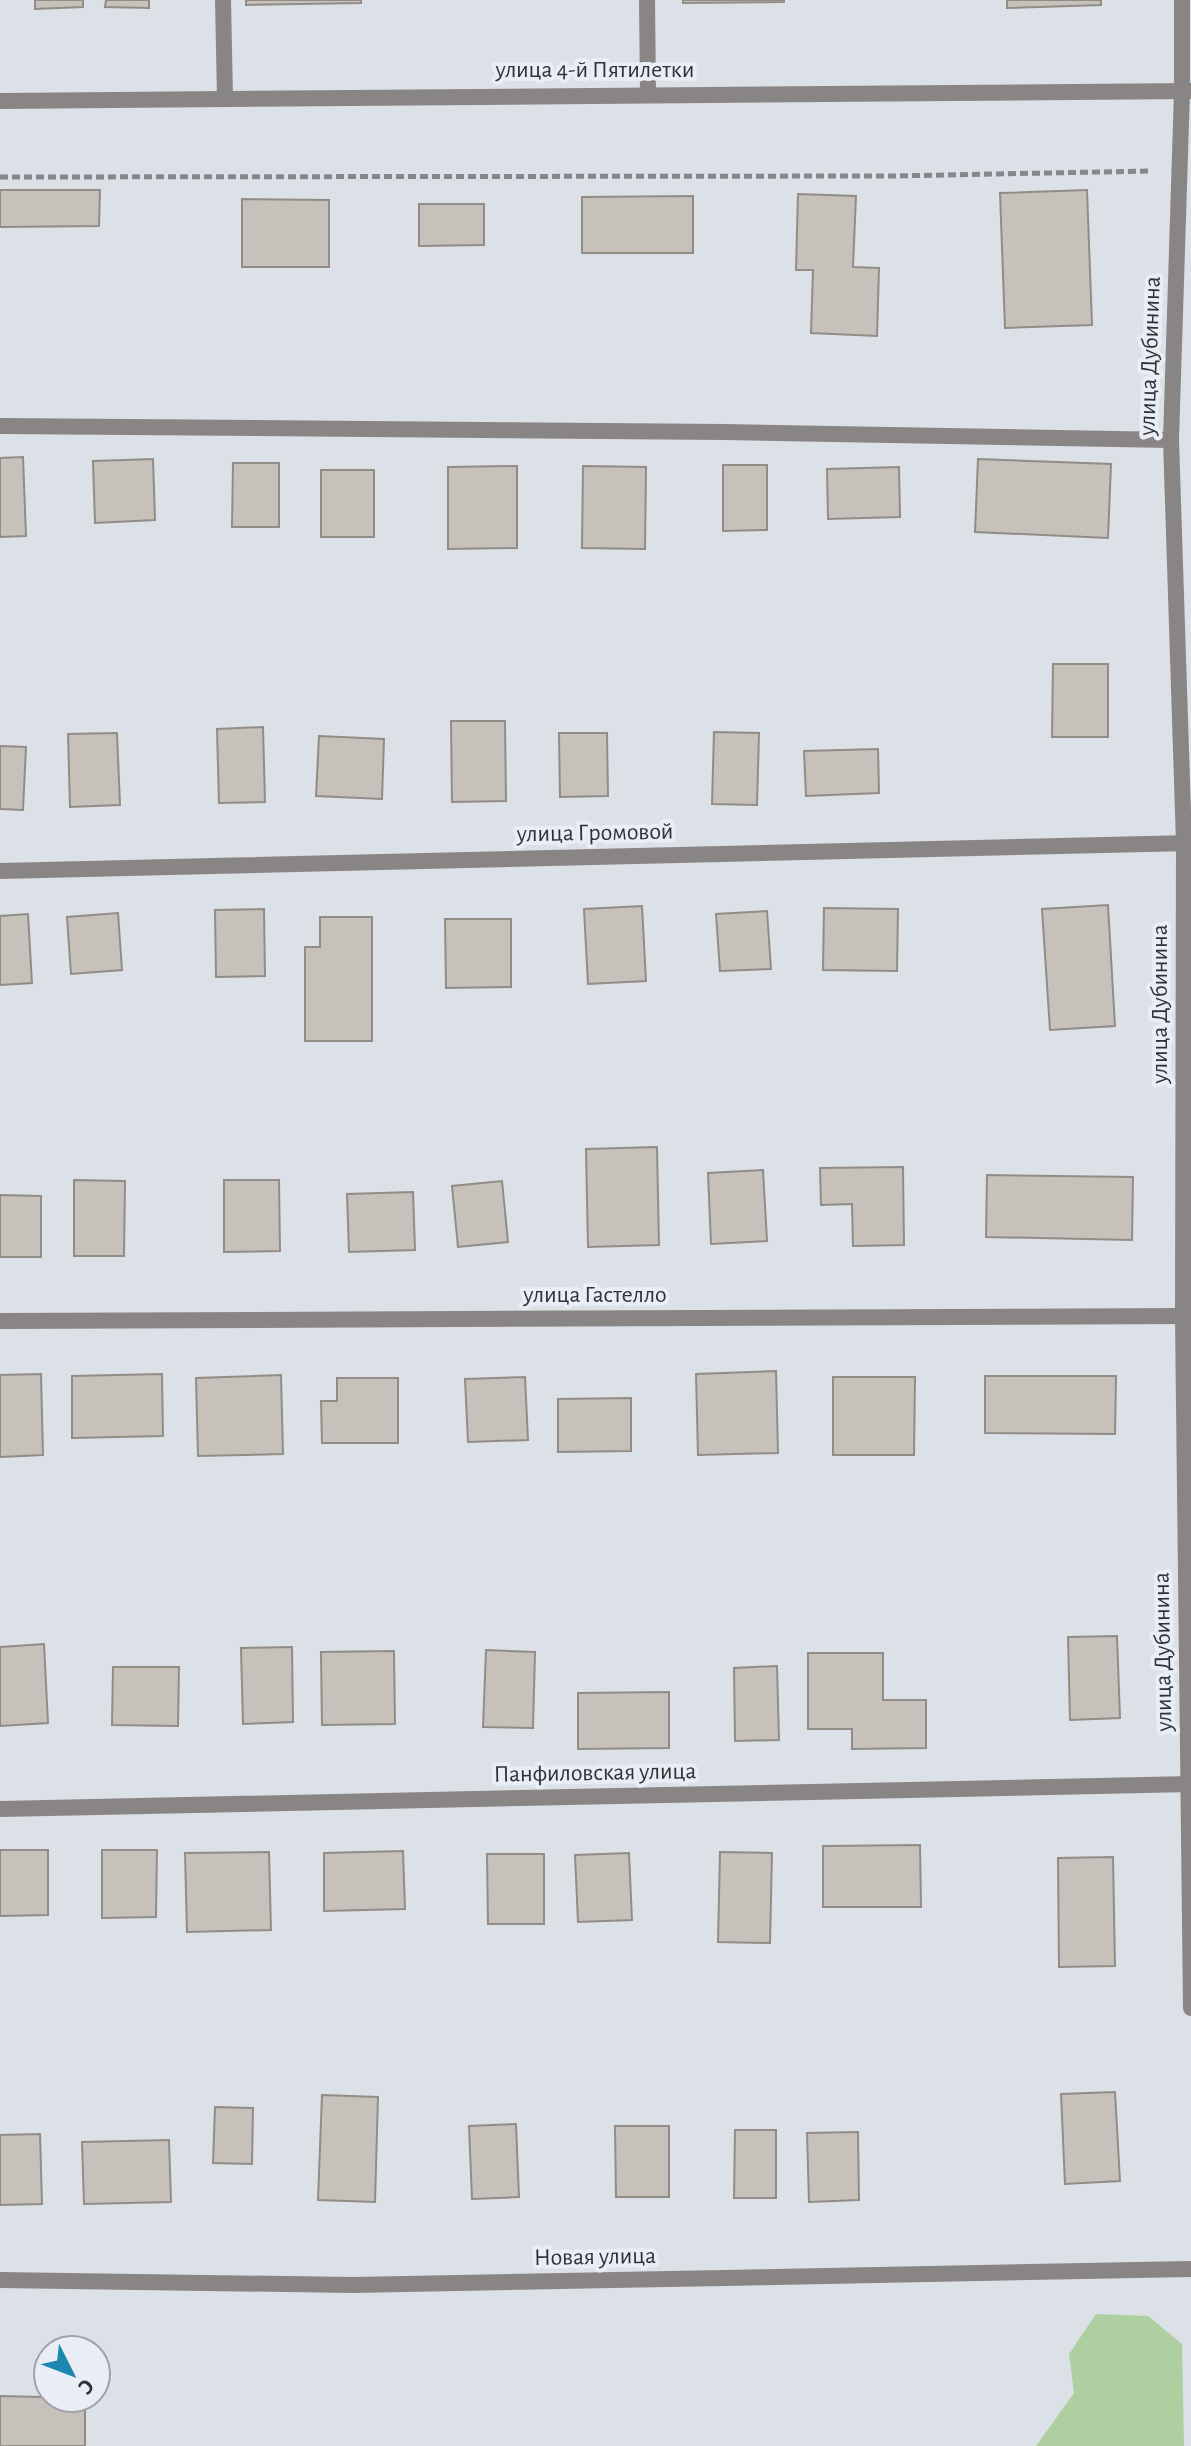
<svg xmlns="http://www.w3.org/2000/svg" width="1191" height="2446" font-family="'Alegreya Sans',sans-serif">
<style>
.green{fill:#aed0a1}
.building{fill:#c7c1bb;stroke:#928c86;stroke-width:2}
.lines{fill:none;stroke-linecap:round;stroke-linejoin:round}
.path{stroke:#84878c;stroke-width:5;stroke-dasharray:8 4;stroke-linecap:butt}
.service{stroke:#898585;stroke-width:16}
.minor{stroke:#898585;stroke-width:16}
.tertiary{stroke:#898585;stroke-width:16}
.labels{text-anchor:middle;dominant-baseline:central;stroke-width:8;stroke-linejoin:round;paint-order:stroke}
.street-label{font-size:24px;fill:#303235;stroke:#e9edf5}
</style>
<rect width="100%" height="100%" fill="#dce0e7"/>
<polygon class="green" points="1096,2314 1148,2316 1182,2344 1184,2446 1036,2446 1074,2393 1069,2354"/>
<g class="building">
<polygon points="35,0 83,0 83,7 35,9"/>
<polygon points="106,0 149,0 149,8 105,7"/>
<polygon points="246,0 361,0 361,3 246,5"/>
<polygon points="683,0 784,0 784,2 683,3"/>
<polygon points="1007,0 1101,0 1101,5 1007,8"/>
<polygon points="0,190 100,190 99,226 0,227"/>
<polygon points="1087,190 1092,325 1005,328 1000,193"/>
<polygon points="798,194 856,196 853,267 879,268 877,336 811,333 813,270 796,270"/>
<polygon points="693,196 693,253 582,253 582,197"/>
<polygon points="242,199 329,200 329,267 242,267"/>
<polygon points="419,204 484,204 484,245 419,246"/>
<polygon points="23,457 26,536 0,537 0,458"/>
<polygon points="153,459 155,520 95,523 93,461"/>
<polygon points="978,459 1111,464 1108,538 975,532"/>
<polygon points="233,463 279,463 279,527 232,527"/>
<polygon points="723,465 767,465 767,530 723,531"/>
<polygon points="517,466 517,548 448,549 448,467"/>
<polygon points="583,466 646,467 645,549 582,548"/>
<polygon points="899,467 900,517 828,519 827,469"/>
<rect x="321" y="470" width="53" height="67"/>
<polygon points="1053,664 1108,664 1108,737 1052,737"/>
<polygon points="451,721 505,721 506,801 452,802"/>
<polygon points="263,727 265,802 219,803 217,729"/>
<polygon points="714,732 759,733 757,805 712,804"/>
<polygon points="117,733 120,805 70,807 68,734"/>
<polygon points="559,733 607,733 608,796 560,797"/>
<polygon points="319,736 384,739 382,799 316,796"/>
<polygon points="0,746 26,747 23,810 0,809"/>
<polygon points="878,749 879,793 806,796 804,751"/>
<polygon points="1108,905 1115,1026 1050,1030 1042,909"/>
<polygon points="642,906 646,981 588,984 584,909"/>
<polygon points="824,908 898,909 897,971 823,970"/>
<polygon points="264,909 265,976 216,977 215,910"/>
<polygon points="767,911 771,969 720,971 716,914"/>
<polygon points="118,913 122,970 71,974 67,917"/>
<polygon points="28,914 32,983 0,985 0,916"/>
<polygon points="320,917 372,917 372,1041 305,1041 305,947 320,947"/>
<polygon points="445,919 511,919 511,987 446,988"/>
<polygon points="657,1147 659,1245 588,1247 586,1149"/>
<polygon points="903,1167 904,1245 853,1246 852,1204 821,1205 820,1168"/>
<polygon points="763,1170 767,1241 711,1244 708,1173"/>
<polygon points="987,1175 1133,1177 1132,1240 986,1237"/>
<polygon points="74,1180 125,1181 124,1256 74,1256"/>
<polygon points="224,1180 279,1180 280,1251 224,1252"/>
<polygon points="502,1181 508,1242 458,1247 452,1186"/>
<polygon points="413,1192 415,1250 349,1252 347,1194"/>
<polygon points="0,1195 41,1196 41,1257 0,1257"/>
<polygon points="776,1371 778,1453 698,1455 696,1374"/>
<polygon points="41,1374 43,1455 0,1457 0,1375"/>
<polygon points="162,1374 163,1436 72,1438 72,1376"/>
<polygon points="281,1375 283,1454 198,1456 196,1378"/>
<polygon points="985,1376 1116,1376 1115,1434 985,1433"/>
<polygon points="525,1377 528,1440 468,1442 465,1379"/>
<polygon points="833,1377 915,1377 914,1455 833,1455"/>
<polygon points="337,1378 398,1378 398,1443 322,1443 321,1401 337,1401"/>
<polygon points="631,1398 631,1451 558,1452 558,1399"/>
<polygon points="1117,1636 1120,1718 1070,1720 1068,1637"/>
<polygon points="44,1644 48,1723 0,1726 0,1647"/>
<polygon points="292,1647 293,1722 243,1724 241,1648"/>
<polygon points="486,1650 535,1652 533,1728 483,1727"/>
<polygon points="394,1651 395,1724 322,1725 321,1652"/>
<polygon points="808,1653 883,1653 883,1700 926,1700 926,1748 852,1749 852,1729 808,1729"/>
<polygon points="777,1666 779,1740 735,1741 734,1668"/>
<polygon points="113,1667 179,1667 178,1726 112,1725"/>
<polygon points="669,1692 669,1748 578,1749 578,1693"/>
<polygon points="920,1845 921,1907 823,1907 823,1846"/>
<polygon points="0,1850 48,1850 48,1915 0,1916"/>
<polygon points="102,1850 157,1850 156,1917 102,1918"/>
<polygon points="403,1851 405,1909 324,1911 324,1853"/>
<polygon points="269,1852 271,1930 187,1932 185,1853"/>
<polygon points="720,1852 772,1853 770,1943 718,1942"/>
<polygon points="629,1853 632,1920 578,1922 575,1855"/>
<polygon points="487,1854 544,1854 544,1924 488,1924"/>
<polygon points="1113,1857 1115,1966 1059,1967 1058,1858"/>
<polygon points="1115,2092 1120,2181 1065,2184 1061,2094"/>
<polygon points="322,2095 378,2097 375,2202 318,2200"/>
<polygon points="215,2107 253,2108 252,2164 213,2163"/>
<polygon points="516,2124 519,2197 472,2199 469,2126"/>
<polygon points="615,2126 669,2126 669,2197 616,2197"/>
<polygon points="735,2130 776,2130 776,2198 734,2198"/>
<polygon points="858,2132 859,2200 809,2202 807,2133"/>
<polygon points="40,2134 42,2204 0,2205 0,2135"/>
<polygon points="169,2140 171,2202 84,2204 82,2142"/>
<polygon points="0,2396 85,2398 85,2446 0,2446"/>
</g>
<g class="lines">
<polyline class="path" points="0,177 892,176 1150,171"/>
<g class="service">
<polyline points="223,0 225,97"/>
<polyline points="647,0 648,93"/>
</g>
<g class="minor">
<polyline points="1182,0 1182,91 1171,440 1184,843 1183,1317 1191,2008"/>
<polyline points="0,426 725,432 1171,440"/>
<polyline points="0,871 1191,843"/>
<polyline points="0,1321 1191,1316"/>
<polyline points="0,1809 1191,1784"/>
<polyline points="0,2280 353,2285 1191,2269"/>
</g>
<polyline class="tertiary" points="0,101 1191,91"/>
</g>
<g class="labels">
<g class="street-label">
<text x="595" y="70">улица 4-й Пятилетки</text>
<text transform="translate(1150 356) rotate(-88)">улица Дубинина</text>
<text transform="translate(595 833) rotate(-1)">улица Громовой</text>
<text transform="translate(1160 1004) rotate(-90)">улица Дубинина</text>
<text x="595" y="1295">улица Гастелло</text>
<text transform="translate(1163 1652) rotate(-91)">улица Дубинина</text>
<text transform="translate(595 1773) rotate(-1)">Панфиловская улица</text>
<text transform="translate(595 2257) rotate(-1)">Новая улица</text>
</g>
</g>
<g transform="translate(72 2374) rotate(132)"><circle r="38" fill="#e9edf5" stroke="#9fa2a8" stroke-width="2"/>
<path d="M0-6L14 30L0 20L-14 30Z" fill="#1c88af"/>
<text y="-12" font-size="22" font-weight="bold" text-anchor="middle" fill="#303235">С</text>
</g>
</svg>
